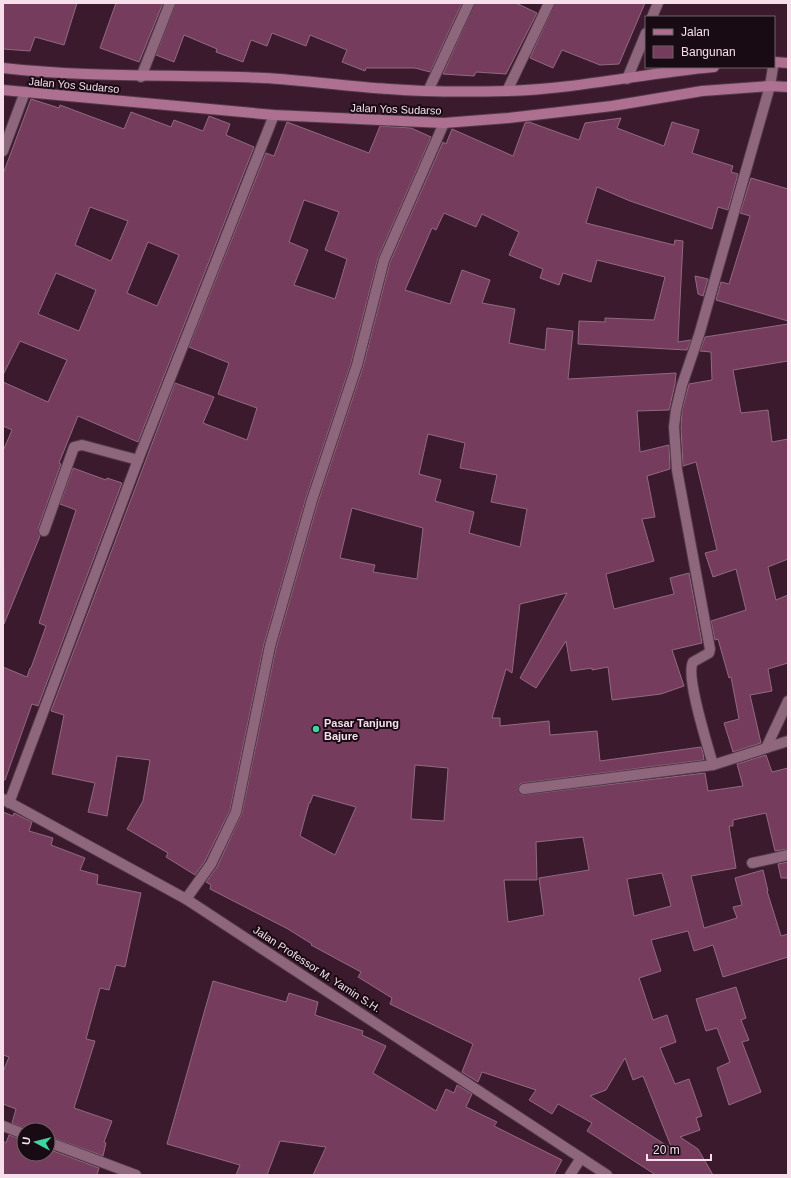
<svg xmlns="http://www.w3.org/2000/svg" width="791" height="1178" font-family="Helvetica,sans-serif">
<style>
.building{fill:#763c5d;stroke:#926a7f;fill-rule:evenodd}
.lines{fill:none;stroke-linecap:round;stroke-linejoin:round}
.minor-casing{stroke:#543949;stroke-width:12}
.tertiary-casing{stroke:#543949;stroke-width:12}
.secondary-casing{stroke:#543949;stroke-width:12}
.minor{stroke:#8f677c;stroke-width:10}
.tertiary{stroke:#8f677c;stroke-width:10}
.secondary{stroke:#ad7091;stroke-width:10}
.poi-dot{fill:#3fd4a2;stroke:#190b13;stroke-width:1.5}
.labels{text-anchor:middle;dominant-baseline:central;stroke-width:4;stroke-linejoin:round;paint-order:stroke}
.street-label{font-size:11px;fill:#f6dfeb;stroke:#190b13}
.poi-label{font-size:11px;font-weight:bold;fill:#f6dfeb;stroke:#190b13;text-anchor:start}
</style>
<rect width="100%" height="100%" fill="#3b1a2d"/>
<g class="building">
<polygon points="3,3 77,3 64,45 35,37 30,51 3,49"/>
<polygon points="116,3 163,3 139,62 100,48"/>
<polygon points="176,3 462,3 430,72 415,68 366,68 365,71 342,62 347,50 310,35 306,46 272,33 267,46 251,40 243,62 216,52 217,49 184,35 174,62 156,55"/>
<polygon points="475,3 516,3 537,13 506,74 476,72 474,76 443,74"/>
<polygon points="555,3 645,3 619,64 600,65 562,50 553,68 530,58"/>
<path d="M 31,99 L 59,108 L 60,105 L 124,129 L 131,112 L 171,127 L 174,120 L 203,131 L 209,116 L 230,124 L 226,135 L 254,147 L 138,442 L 78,416 L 59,463 L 61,464 L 38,529 L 40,536 L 4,624 L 3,451 L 12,430 L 3,426 L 3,382 L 48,402 L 67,360 L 20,341 L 3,375 L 3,174 ZM 90,207 L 128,221 L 111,261 L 75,245 ZM 148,242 L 179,255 L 157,306 L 127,293 ZM 56,273 L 96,290 L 79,331 L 38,314 Z"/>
<path d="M 621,118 L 617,128 L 664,146 L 672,122 L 699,130 L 692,153 L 733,166 L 731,172 L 738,174 L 728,210 L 718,207 L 712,229 L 630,201 L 597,187 L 586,223 L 674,245 L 675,240 L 683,241 L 678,342 L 691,340 L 687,350 L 578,344 L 579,321 L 605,322 L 605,318 L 654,320 L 665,277 L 597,260 L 591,282 L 563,273 L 559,285 L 540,278 L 543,269 L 509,255 L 519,232 L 482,214 L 476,227 L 444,213 L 436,230 L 432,228 L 405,290 L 450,304 L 462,270 L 490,280 L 482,303 L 515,309 L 509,343 L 545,350 L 547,328 L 573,331 L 568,379 L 676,373 L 675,384 L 669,410 L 637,411 L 640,452 L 669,445 L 670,469 L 647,476 L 655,517 L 642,519 L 654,561 L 606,574 L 614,609 L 674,594 L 670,578 L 689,573 L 702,643 L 672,650 L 684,686 L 661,694 L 612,700 L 608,667 L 592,670 L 592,668 L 571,671 L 566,641 L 536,688 L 520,678 L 567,593 L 520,604 L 512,673 L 506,669 L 492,718 L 500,718 L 500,726 L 549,721 L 550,735 L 597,731 L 600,761 L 701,747 L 703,753 L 704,760 L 523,783 L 520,784 L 518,789 L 522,795 L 705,773 L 708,791 L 743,786 L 737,764 L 766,755 L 772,772 L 788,768 L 788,849 L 775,851 L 766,813 L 733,820 L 733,826 L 729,826 L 736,868 L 691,876 L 704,928 L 737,918 L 733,907 L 742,905 L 735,878 L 763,870 L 768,891 L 767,891 L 781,936 L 788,934 L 788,957 L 723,977 L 713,945 L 694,951 L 688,931 L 651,940 L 661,971 L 639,978 L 653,1020 L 667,1015 L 676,1042 L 660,1048 L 675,1084 L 689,1079 L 702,1116 L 696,1118 L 700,1130 L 680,1137 L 698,1149 L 713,1175 L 656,1175 L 587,1131 L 592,1123 L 558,1104 L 552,1114 L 529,1100 L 536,1090 L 482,1072 L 478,1082 L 462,1072 L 473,1044 L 390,1004 L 392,998 L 358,977 L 361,972 L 311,945 L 312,944 L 288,929 L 210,889 L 211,885 L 206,882 L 217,867 L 242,813 L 276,648 L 318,502 L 363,367 L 390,262 L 443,142 L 446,144 L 452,129 L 513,156 L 525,123 L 529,122 L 579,140 L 585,123 ZM 428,434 L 465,443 L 460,468 L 497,475 L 491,502 L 527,509 L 520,547 L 469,533 L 474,512 L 435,501 L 441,480 L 419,474 ZM 352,508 L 423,528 L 417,579 L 373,572 L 375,565 L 340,558 ZM 415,765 L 448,768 L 444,821 L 411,819 ZM 313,795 L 356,807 L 335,855 L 300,836 L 309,803 L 310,803 ZM 583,837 L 589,870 L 539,878 L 544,915 L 508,922 L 504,880 L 537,880 L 536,842 ZM 662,873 L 671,906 L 634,916 L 627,879 ZM 625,1058 L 633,1080 L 643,1076 L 672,1149 L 590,1096 L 606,1090 Z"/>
<path d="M 287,122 L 369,153 L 380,126 L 411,128 L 431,137 L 378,258 L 351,363 L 306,498 L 264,644 L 230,810 L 205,861 L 195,875 L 166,857 L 168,853 L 127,829 L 143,801 L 150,760 L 117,756 L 107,816 L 88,812 L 95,783 L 52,774 L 64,715 L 51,711 L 175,383 L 214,397 L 203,423 L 247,440 L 257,408 L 218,394 L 229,363 L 189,347 L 266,153 L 274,156 ZM 304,200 L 339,212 L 325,250 L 347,259 L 335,299 L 294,285 L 308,250 L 289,242 Z"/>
<polygon points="751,178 788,189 788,321 716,300 721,282 729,284 750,216 740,213"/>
<polygon points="695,276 708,279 703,296 698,294"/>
<polygon points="788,324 788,361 733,370 741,413 768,410 772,442 788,439 788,559 768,567 776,600 788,595 788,663 768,669 772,691 750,695 761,743 733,752 724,723 739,719 731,677 729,678 718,639 715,640 711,621 746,610 736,569 713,577 705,553 717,550 696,462 683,466 681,427 682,411 689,384 712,380 711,352 700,351 705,337"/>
<polygon points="73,468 106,480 107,478 122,483 38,706 32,704 5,780 3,780 3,667 27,677 30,668 31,668 46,626 39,623 76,510 60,504"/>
<polygon points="3,812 13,816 14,813 32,822 29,831 53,838 51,845 85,858 80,870 98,875 97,884 141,893 125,967 116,965 109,990 100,988 86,1039 95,1041 74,1108 112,1121 104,1142 106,1143 103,1156 48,1136 48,1130 29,1130 12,1123 16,1109 3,1104 3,1072 9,1057 3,1055"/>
<polygon points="788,862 788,878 781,878 778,864"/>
<polygon points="213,981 286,1002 289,993 318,1002 315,1015 363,1031 362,1035 386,1046 373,1073 436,1111 446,1089 454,1093 457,1085 472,1094 466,1107 497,1122 494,1126 562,1160 554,1175 313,1175 326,1147 280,1141 267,1175 236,1175 240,1165 167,1144"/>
<polygon points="736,987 746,1018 741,1020 749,1040 742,1042 761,1092 729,1105 717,1068 730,1062 717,1028 706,1031 696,999"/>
<polygon points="9,1135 24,1140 24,1154 48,1154 48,1149 99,1168 97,1175 3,1175 3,1141 6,1143"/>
</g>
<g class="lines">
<g class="minor-casing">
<g id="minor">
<polyline points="652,17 658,3"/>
<polyline points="141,77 170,3"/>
<polyline points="627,79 646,33"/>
<polyline points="428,91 469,3"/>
<polyline points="507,91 549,3"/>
<polyline points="3,151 25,92"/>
<polyline points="44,531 74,447 82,445 138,460 274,115"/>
<polyline points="766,748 788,701"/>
<path d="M 713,765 C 708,746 685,676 693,662 L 709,653 L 710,649 L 677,470 L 674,427 L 676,410 L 682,385 L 699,335 L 770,86 L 773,67"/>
<polyline points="524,789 713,765 788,741"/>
<polyline points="9,803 138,460"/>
<polyline points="752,863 788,855"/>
<polyline points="186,899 211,864 236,812 270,646 312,500 357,365 384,260 444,123"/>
<polyline points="3,1126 24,1134"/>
<polyline points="48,1142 136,1175"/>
<polyline points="570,1175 581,1158"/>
</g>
</g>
<g class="tertiary-casing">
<polyline id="tertiary" points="3,799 186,899 607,1175"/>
</g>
<g class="secondary-casing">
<g id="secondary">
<polyline points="774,62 788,63"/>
<path d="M 3,68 C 90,78 177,74 264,78 C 306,80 348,87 389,89 C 428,92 468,92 507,91 C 577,89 645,73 714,67"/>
<polyline points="3,90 274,115 444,123 508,118 612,106 702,91 770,86 788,87"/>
</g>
</g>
<use href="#minor" class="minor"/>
<use href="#tertiary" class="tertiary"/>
<use href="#secondary" class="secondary"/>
</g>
<circle class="poi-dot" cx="316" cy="729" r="4"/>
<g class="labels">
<g class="street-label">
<text transform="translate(74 85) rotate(5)">Jalan Yos Sudarso</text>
<text transform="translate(396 109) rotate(2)">Jalan Yos Sudarso</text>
<text transform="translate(317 969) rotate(33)">Jalan Professor M. Yamin S.H.</text>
</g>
<g class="poi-label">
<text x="324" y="723">Pasar Tanjung<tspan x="324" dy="13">Bajure</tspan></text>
</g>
</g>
<rect width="791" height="1178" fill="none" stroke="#f6dfeb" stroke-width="8"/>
<rect x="645" y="16" width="130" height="52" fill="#190b13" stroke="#716069"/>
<rect x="653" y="29" width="20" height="6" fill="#ad7091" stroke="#716069"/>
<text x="681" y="36" font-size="12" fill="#f6dfeb">Jalan</text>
<rect x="653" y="46" width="20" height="12" fill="#763c5d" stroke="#716069"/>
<text x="681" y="56" font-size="12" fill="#f6dfeb">Bangunan</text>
<g transform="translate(36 1142) rotate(277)"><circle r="19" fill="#190b13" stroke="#716069"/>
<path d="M0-3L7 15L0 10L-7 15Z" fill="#3fd4a2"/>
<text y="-6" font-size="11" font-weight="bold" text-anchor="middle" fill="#f6dfeb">U</text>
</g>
<path d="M647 1154v6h64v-6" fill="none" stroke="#f6dfeb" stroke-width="2"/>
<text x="653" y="1154" font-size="12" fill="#f6dfeb" stroke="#190b13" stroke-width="3" paint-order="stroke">20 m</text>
</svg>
